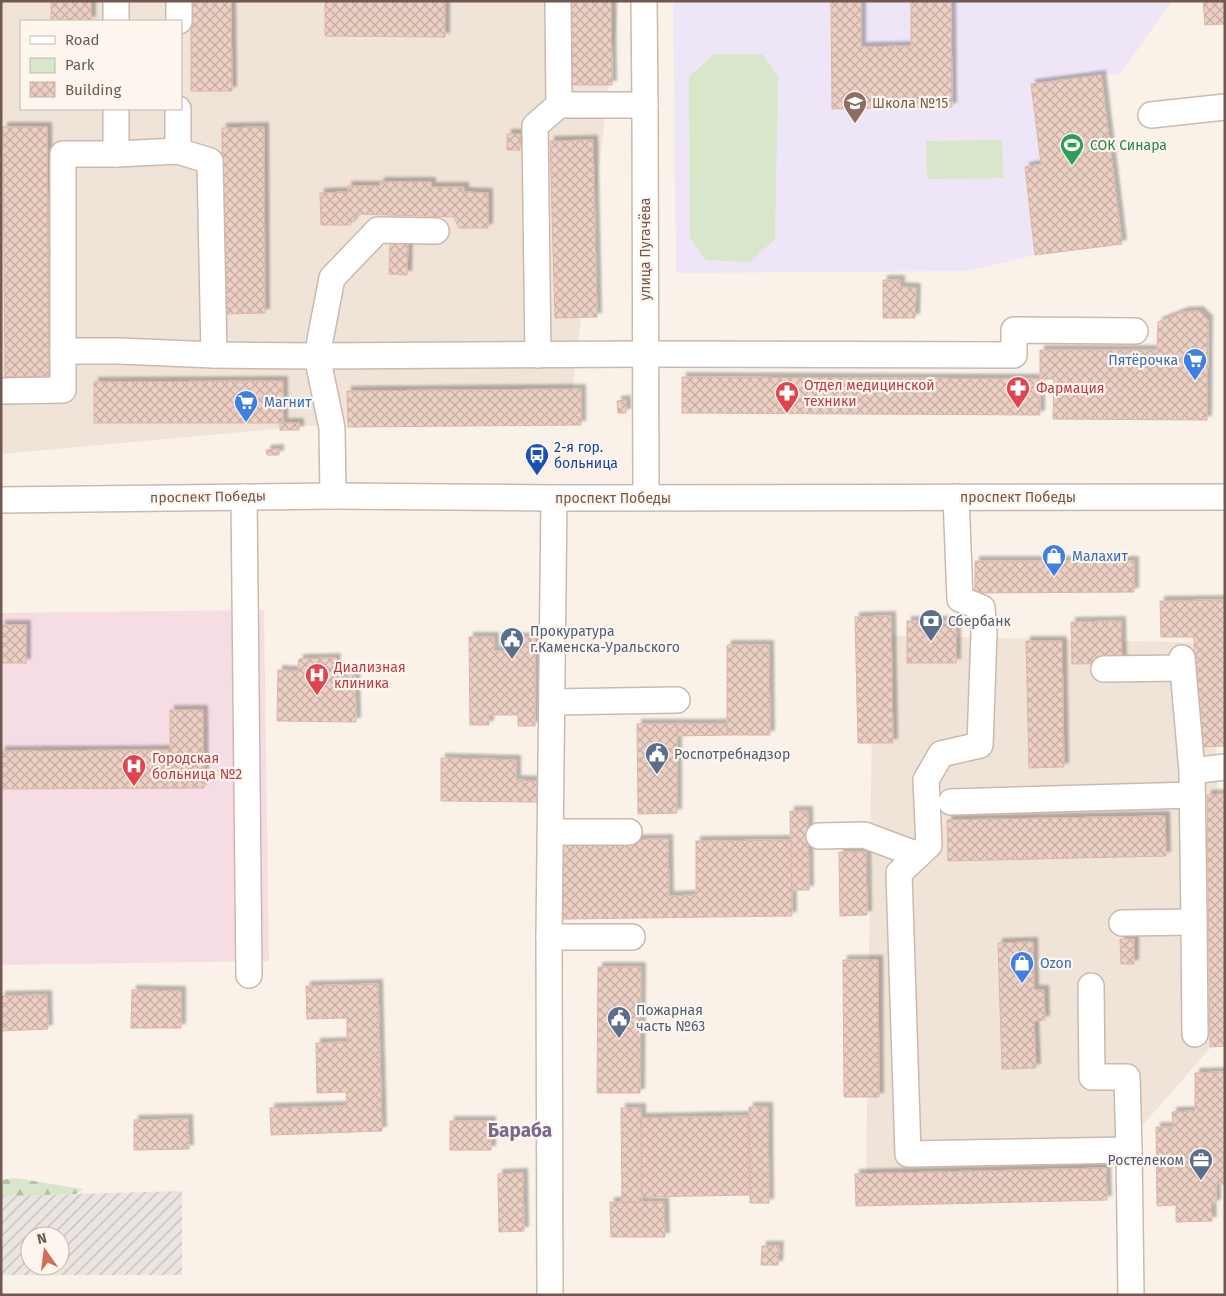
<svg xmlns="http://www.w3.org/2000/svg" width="1226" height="1296" font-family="'Fira Sans',sans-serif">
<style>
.residential{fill:#f0e3d8;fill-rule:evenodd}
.industrial{fill:url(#industrial-furrows);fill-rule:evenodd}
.education{fill:#eee6f6}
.medical{fill:#f6dde3}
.green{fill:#d8e6c9}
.forest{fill:url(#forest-firs)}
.building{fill:url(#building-cross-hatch);stroke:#dcb6a7;filter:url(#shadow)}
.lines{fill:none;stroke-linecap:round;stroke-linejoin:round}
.minor-casing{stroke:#cbb9b0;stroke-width:28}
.minor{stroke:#fff;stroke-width:25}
.labels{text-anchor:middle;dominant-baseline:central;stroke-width:4.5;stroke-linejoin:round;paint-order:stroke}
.education-label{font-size:14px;fill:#785e54;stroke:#fdf6ef;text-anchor:start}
.leisure-label{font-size:14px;fill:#27864d;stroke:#fdf6ef;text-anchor:start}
.street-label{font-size:14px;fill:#715850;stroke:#fdf6ef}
.shop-label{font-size:14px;fill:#366cbe;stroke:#fdf6ef;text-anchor:start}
.health-label{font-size:14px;fill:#be3a42;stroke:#fdf6ef;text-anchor:start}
.transit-label{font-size:14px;fill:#164399;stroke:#fdf6ef;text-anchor:start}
.service-label{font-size:14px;fill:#4e5e75;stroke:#fdf6ef;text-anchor:start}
.district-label{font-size:19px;font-weight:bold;fill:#7c678c;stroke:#fdf6ef}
</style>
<defs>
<pattern id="industrial-furrows" width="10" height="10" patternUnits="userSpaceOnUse" patternTransform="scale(1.25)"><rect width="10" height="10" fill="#ebe5e2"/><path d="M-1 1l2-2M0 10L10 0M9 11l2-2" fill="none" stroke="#c3bcba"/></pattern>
<pattern id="forest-firs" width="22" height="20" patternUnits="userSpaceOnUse" patternTransform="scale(1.25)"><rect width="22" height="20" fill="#d8e6c9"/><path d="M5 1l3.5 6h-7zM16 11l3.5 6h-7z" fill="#b4bda6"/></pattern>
<pattern id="building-cross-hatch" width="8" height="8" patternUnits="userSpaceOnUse" patternTransform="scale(1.25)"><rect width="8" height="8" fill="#ecd0c4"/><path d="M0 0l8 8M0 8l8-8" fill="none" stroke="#c4aca2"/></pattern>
<filter id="shadow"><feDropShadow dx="4.5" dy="-4.5" stdDeviation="1" flood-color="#0004"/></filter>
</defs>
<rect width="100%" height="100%" fill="#faf2e9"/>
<g class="residential">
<path d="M 1,1 L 619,1 L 571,402 L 1,454 ZM 21,21 L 181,21 L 181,109 L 21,109 Z"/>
<polygon points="873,635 1212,643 1225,982 1225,1031 1085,1191 866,1194"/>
</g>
<path class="industrial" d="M 182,1191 L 182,1275 L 1,1275 L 1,1196 ZM 30,1236 L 60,1236 L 60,1266 L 30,1266 Z"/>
<polygon class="education" points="673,1 1172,1 1120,74 1101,75 1041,164 1025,167 1035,255 969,271 676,273"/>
<polygon class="medical" points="264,610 269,961 1,965 1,613"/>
<g class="green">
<polygon points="714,54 762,54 778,76 775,239 750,262 706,260 690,238 689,77"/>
<polygon points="1002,140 1003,178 927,179 926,141"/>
</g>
<polygon class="forest" points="15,1178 83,1189 76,1194 1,1196 1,1180"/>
<g class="building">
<rect x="51" y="1" width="40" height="20"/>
<polygon points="191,1 231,1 232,91 191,91"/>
<polygon points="325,1 445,1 445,37 325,36"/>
<polygon points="570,1 611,1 612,85 571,85"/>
<polygon points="831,1 861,1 861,47 911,46 911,1 951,1 952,107 832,109"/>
<polygon points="1203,1 1225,1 1225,24 1205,25"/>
<polygon points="1101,75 1122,244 1035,255 1025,167 1041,164 1031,84"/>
<polygon points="3,127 47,127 49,376 5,377"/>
<polygon points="264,127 265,313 222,314 222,128"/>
<rect x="507" y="134" width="13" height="16"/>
<polygon points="593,140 597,317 555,318 550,141"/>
<polygon points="380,182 431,182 431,187 464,187 464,192 488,193 488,228 459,228 454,217 358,214 350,225 321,225 320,193 348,192 347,186 380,186"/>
<polygon points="390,243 408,244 407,275 389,274"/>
<polygon points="883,280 900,280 900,287 916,288 915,318 883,318"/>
<polygon points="1199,311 1208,320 1207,420 1053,419 1054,379 1040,379 1040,350 1157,350 1158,322 1183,312"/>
<polygon points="682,377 1040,379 1040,415 682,413"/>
<polygon points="283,381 283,423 94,423 94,382"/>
<polygon points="581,389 581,425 348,427 347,391"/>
<polygon points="626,400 626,413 618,413 617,401"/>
<rect x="280" y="423" width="19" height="7"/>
<polygon points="279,449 279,455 267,455 266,450"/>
<polygon points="975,561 1134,561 1134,592 975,593"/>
<polygon points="1225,600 1225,746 1196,747 1194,637 1161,637 1160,601"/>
<polygon points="891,616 893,743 858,743 855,617"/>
<rect x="907" y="621" width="49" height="42"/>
<polygon points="1121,621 1122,663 1072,664 1071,622"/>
<rect x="1" y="625" width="25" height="38"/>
<polygon points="469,637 494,637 494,651 511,651 511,638 535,637 535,726 518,726 518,715 489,715 489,725 470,725"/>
<polygon points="1026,641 1062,641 1064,767 1029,768"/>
<polygon points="727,645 769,645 770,735 727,735"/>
<polygon points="336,658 335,669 355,671 356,722 277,721 278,670 298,671 299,659"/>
<polygon points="170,710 203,710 204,788 1,789 1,751 170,750"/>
<polygon points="637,724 677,724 677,813 638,814"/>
<polygon points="677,724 727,724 727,735 677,736"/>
<polygon points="441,758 516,760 516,780 537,781 537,802 441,801"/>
<polygon points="1225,794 1225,1046 1210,1047 1207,795"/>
<polygon points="790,811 808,811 809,890 791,890"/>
<polygon points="1165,816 1166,856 948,861 947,820"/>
<polygon points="668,839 669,896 696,895 696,841 791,840 792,916 563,919 562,841"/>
<polygon points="839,852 866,852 867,915 840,916"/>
<polygon points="1120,939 1134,939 1134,964 1121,964"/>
<polygon points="1033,942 1034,990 1044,990 1045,1020 1034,1021 1036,1068 1002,1069 998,943"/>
<polygon points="843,960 878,960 879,1097 844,1097"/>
<polygon points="598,967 641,967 640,1093 597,1093"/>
<polygon points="378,984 382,1131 271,1135 270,1108 347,1106 346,1092 317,1093 316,1043 347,1042 347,1018 307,1019 306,986"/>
<polygon points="132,990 181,991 181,1028 131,1028"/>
<polygon points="47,995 48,1029 1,1031 1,996"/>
<polygon points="1225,1072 1225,1184 1216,1184 1216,1204 1211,1204 1212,1221 1176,1222 1176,1205 1157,1206 1156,1127 1173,1127 1172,1112 1195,1111 1195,1073"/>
<polygon points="749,1107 768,1107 769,1203 750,1203"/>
<polygon points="621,1108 641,1108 642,1202 622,1202"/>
<polygon points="749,1116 750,1195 642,1197 641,1118"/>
<polygon points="188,1119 189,1149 134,1150 134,1120"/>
<rect x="450" y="1121" width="41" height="29"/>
<polygon points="1106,1168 1107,1200 856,1206 855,1174"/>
<polygon points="523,1173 524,1231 499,1232 498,1174"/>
<polygon points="610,1202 664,1202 665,1237 611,1237"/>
<polygon points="762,1246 779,1246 778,1265 761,1265"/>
</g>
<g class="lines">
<g class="minor-casing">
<g id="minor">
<polyline points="116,1 116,21"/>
<polyline points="558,1 559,105 645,105"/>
<polyline points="644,1 645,105 646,497"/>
<polyline points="179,21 179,1"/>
<polyline points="1151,115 1225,107"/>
<polyline points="178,151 178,109"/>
<polyline points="116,154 178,151 210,161 214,355 317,356 332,278 378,230 436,231"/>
<polyline points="63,351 119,351 214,355"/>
<polyline points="538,355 535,126 559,105"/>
<polyline points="1,391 63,390 63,154 116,154 116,109"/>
<polyline points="333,496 332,428 317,356 645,354 1014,355 1014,330 1135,331"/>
<polyline points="244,497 249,975"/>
<polyline points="956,497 960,599 982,608 984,633 980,745 941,754 926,780 929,845 899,873 908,1154 1129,1150 1131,1295"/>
<polyline points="1,500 333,496 554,498 1225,497"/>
<polyline points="1182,658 1192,771"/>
<polyline points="1104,669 1183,668"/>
<polyline points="552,702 677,700"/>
<polyline points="951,802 1192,795"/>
<polyline points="551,832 629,832"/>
<polyline points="819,836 864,835 918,855"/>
<polyline points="1194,922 1195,1034"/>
<polyline points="1122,923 1194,922 1192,771 1225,767"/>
<polyline points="549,937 632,937"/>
<polyline points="1091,986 1092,1077 1127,1077 1129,1150"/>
<polyline points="550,1295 549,937 554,498"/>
</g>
</g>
<use href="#minor" class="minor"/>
</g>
<defs>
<g id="school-pin" transform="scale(1.25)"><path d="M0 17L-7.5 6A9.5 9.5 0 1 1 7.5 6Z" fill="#8d6e63" stroke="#fdf6ef"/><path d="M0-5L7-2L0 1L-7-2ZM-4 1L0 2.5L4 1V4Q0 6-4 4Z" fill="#fff"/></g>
<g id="stadium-pin" transform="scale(1.25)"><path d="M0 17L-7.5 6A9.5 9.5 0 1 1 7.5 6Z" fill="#2e9e5b" stroke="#fdf6ef"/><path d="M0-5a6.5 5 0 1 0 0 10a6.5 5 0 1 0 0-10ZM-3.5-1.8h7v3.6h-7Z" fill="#fff"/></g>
<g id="supermarket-pin" transform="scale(1.25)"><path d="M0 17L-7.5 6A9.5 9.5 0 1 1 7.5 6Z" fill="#3f7fe0" stroke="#fdf6ef"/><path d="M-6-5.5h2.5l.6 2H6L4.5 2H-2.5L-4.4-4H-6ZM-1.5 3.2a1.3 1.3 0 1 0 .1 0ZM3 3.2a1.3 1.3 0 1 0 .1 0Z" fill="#fff"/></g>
<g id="pharmacy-pin" transform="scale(1.25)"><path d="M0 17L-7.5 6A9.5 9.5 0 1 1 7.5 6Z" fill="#e0444e" stroke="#fdf6ef"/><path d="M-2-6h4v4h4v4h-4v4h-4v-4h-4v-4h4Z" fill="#fff"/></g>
<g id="bus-pin" transform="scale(1.25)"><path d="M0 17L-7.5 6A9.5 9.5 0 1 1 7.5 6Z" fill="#1a4fb4" stroke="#fdf6ef"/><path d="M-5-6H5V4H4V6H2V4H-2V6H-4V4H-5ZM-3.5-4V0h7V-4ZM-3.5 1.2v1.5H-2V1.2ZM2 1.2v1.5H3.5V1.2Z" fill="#fff"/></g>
<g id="shop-pin" transform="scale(1.25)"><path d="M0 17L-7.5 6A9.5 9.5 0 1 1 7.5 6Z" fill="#3f7fe0" stroke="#fdf6ef"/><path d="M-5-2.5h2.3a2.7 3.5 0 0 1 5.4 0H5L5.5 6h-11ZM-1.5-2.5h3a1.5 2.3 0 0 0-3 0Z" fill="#fff"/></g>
<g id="bank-pin" transform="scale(1.25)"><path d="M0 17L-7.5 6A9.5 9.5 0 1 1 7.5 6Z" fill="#5c6f8a" stroke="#fdf6ef"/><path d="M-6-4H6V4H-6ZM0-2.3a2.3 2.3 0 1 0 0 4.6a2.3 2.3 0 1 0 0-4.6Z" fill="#fff"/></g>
<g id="civic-pin" transform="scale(1.25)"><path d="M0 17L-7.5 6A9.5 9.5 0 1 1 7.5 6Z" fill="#5c6f8a" stroke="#fdf6ef"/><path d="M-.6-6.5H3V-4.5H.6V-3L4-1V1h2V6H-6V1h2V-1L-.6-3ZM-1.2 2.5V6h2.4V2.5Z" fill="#fff"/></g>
<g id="hospital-pin" transform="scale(1.25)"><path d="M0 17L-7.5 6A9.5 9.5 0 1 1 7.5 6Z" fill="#e0444e" stroke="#fdf6ef"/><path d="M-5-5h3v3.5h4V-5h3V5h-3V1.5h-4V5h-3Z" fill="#fff"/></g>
<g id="office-pin" transform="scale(1.25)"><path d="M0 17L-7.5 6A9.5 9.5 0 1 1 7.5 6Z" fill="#5c6f8a" stroke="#fdf6ef"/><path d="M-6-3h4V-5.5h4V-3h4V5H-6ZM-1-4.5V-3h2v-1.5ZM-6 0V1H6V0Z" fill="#fff"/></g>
</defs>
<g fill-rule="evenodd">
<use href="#school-pin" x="855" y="103"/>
<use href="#stadium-pin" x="1072" y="145"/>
<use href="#supermarket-pin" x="1195" y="360"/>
<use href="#pharmacy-pin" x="1018" y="388"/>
<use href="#pharmacy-pin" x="787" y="393"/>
<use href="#supermarket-pin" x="246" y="402"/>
<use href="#bus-pin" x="537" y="455"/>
<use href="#shop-pin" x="1054" y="556"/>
<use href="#bank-pin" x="931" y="621"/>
<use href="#civic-pin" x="512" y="639"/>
<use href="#hospital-pin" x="317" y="675"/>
<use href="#civic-pin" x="657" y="754"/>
<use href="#hospital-pin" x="134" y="766"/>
<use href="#shop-pin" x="1022" y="963"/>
<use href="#civic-pin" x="619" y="1018"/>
<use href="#office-pin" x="1201" y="1160"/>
</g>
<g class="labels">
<g class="education-label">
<text x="872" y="103">Школа №15</text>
</g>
<g class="leisure-label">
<text x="1090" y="145">СОК Синара</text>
</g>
<g class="street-label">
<text transform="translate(645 249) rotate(-90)">улица Пугачёва</text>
<text transform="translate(208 497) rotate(-1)">проспект Победы</text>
<text x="1018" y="497">проспект Победы</text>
<text x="613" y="498">проспект Победы</text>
</g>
<g class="shop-label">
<text x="1178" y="360" text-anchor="end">Пятёрочка</text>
<text x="264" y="402">Магнит</text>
<text x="1072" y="556">Малахит</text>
<text x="1040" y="963">Ozon</text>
</g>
<g class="health-label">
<text x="804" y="385">Отдел медицинской<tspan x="804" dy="16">техники</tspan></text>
<text x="1036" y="388">Фармация</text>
<text x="334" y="667">Диализная<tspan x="334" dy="16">клиника</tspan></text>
<text x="152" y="758">Городская<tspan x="152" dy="16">больница №2</tspan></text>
</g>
<g class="transit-label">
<text x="554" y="447">2-я гор.<tspan x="554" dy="16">больница</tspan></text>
</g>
<g class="service-label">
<text x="948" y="621">Сбербанк</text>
<text x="530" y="631">Прокуратура<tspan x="530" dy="16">г.Каменска-Уральского</tspan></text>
<text x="674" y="754">Роспотребнадзор</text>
<text x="636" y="1010">Пожарная<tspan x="636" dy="16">часть №63</tspan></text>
<text x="1184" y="1160" text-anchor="end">Ростелеком</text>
</g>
<g class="district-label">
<text x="520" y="1130">Бараба</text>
</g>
</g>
<rect width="1226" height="1296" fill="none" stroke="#715850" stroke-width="5"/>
<rect x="20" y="20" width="162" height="90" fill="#fdf6ef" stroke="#c5b7af"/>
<rect x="30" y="36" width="25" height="8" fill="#ffffff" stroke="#c5b7af"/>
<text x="65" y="45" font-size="15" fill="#715850">Road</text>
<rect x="30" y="58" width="25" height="15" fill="#d8e6c9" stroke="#c5b7af"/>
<text x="65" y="70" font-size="15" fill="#715850">Park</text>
<rect x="30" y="82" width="25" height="15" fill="url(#building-cross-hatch)" stroke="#c5b7af"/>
<text x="65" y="95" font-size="15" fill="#715850">Building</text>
<g transform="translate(45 1251) rotate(346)"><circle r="24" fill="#fdf6ef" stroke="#c5b7af"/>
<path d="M0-4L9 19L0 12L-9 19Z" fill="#d36d5e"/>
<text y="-8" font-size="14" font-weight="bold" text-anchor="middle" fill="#715850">N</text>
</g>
</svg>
